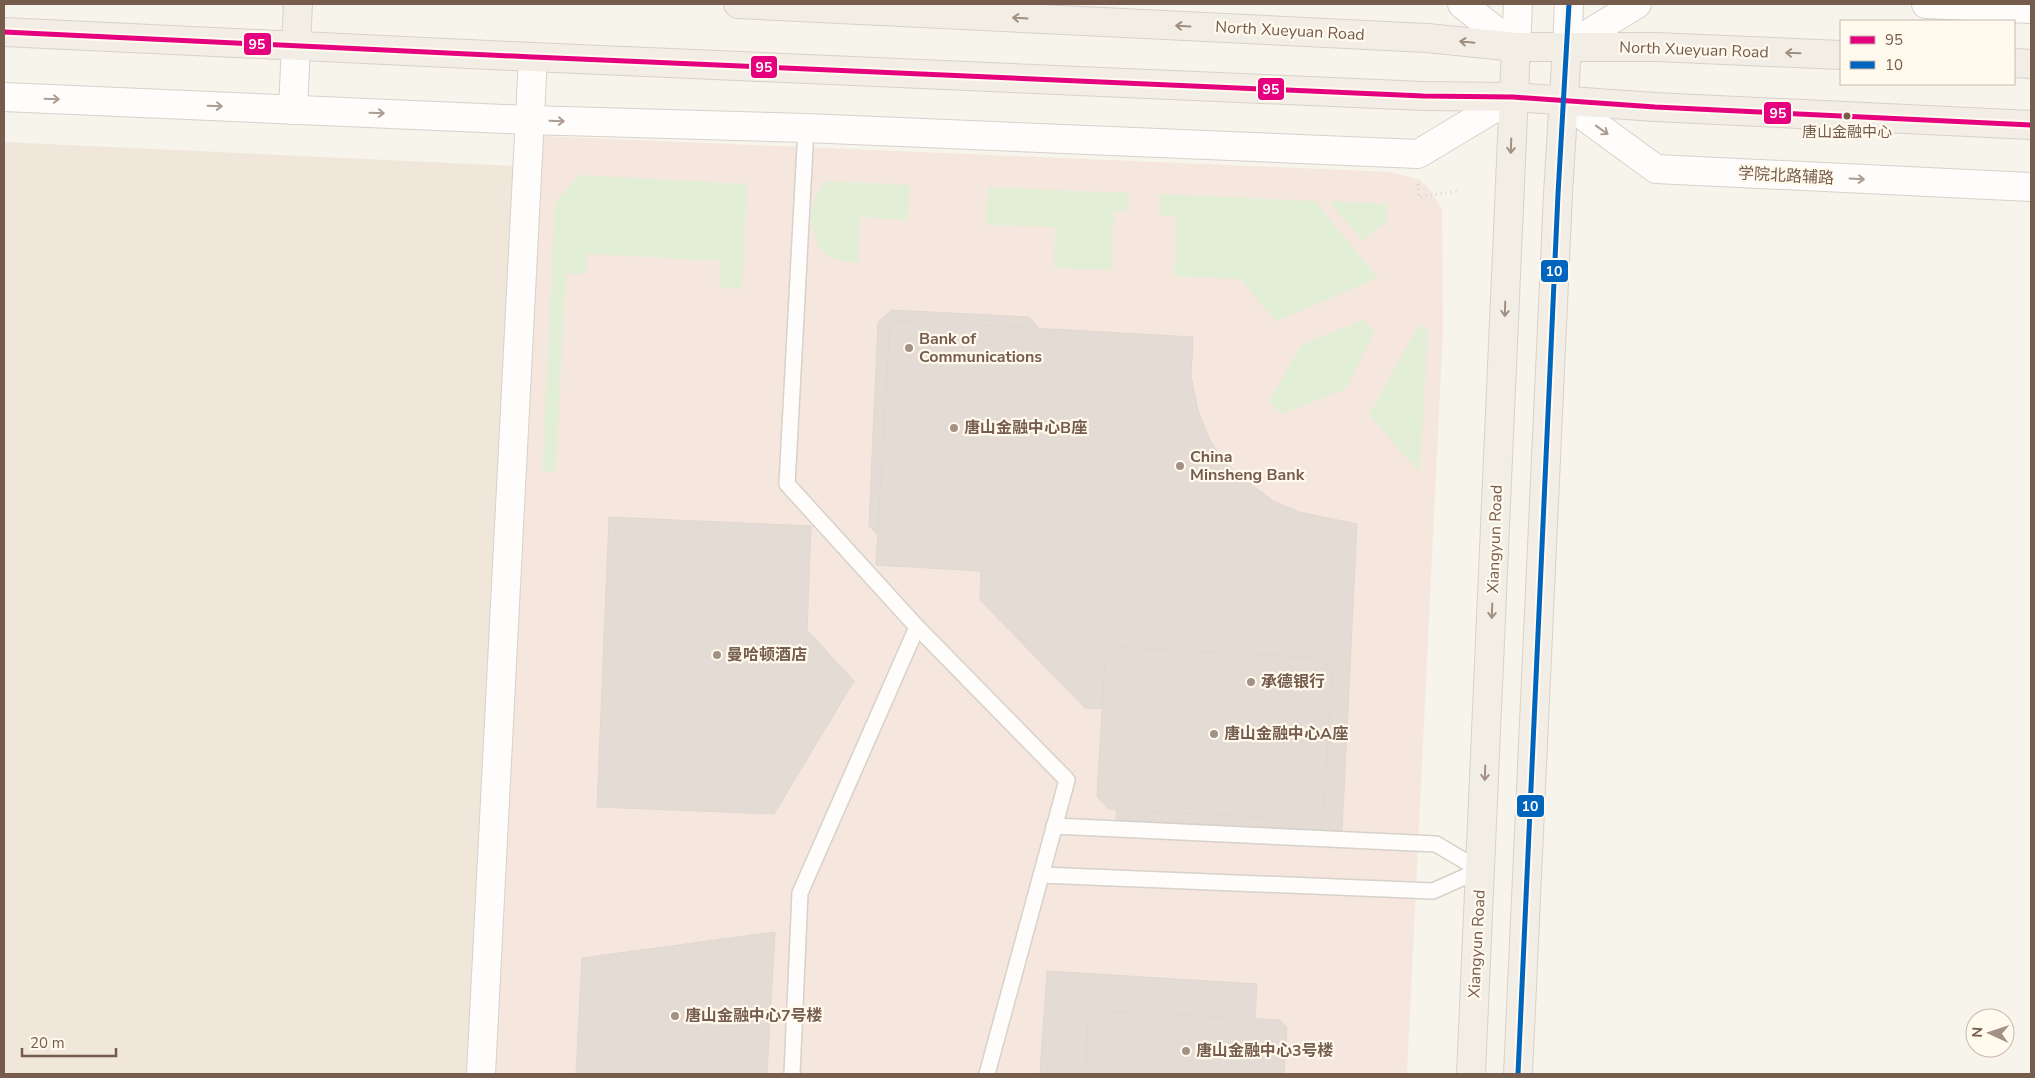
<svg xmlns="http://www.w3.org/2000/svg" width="2035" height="1078" font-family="'Nunito Sans','Noto Sans SC',sans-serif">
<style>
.residential{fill:#f0e7da}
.commercial{fill:#f5e7dd}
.green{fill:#e3eed7}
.building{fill:#e4dcd4;stroke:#e0d7ce}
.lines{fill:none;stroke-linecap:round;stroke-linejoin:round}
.lane-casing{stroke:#d7d1ca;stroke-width:18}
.street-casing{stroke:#d7d1ca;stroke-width:30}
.secondary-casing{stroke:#d8d1ca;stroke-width:30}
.primary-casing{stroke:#d8d1ca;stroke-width:30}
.path{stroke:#dad3ce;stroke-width:3;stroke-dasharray:1 4;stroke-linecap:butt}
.lane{stroke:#fefdfc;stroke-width:15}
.street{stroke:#fefdfc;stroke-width:28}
.secondary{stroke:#fefdfc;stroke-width:28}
.primary{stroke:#f2eee6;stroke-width:28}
.bus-1-casing{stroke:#fff9ee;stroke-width:9}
.bus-2-casing{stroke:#fff9ee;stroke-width:9}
.bus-1{stroke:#e5007d;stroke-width:5}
.bus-2{stroke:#0065bd;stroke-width:5}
.oneway{stroke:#a18f82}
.oneway2{stroke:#ac9c92}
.bus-dot{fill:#765c4c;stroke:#fff9ee;stroke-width:2}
.poi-dot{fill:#a39184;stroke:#fff9ee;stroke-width:2}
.labels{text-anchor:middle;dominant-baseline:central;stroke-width:4.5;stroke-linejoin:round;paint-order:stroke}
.bus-label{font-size:15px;fill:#765c4c;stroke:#fff9ee}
.street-label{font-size:16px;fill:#765c4c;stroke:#fff9ee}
.poi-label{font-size:16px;font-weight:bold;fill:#765c4c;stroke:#fff9ee;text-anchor:start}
.line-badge{stroke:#fff9ee;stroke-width:2}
.badge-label{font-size:14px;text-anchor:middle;font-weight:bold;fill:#fff}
</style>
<rect width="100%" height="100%" fill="#f7f4ec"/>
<polygon class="residential" points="4,142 516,166 467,1074 4,1074"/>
<polygon class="commercial" points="518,135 1391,172 1420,180 1431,191 1442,210 1443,330 1407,1074 467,1074"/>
<g class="green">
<polygon points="579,175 747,184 742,289 719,288 720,261 587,254 586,274 566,274 556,472 542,471 555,203"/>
<path d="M 825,181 L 910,185 L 908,220 L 860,217 L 858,263 C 847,261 829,260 821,251 C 819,249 817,243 816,240 C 807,219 812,198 825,181 Z"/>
<polygon points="988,187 1129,193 1128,211 1114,211 1111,270 1054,268 1055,227 986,225"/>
<polygon points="1160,194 1315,201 1378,278 1276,321 1240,279 1174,276 1177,216 1160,215"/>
<polygon points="1329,201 1388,204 1386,222 1363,241"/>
<polygon points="1363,320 1375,331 1346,389 1281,414 1270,401 1301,345"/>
<polygon points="1419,324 1428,330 1420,473 1369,415"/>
</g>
<g class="building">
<polygon points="892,310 1029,317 1040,329 1030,534 1017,545 881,538 869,526 878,322"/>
<polygon points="890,320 1193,337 1191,376 1198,411 1209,438 1220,456 1234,471 1273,501 1299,512 1357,524 1342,831 1116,820 1121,710 1085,708 980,600 981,571 876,565"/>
<polygon points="609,517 811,526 807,630 854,681 774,814 597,807"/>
<polygon points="1117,647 1321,658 1332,671 1324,808 1312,820 1108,809 1097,796 1105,659"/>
<polygon points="775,932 767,1074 576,1074 582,958"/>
<polygon points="1047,971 1257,984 1252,1074 1040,1074"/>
<polygon points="1098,1011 1280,1020 1287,1028 1284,1074 1085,1074 1088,1018"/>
</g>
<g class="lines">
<g class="lane-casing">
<g id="lane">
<polyline points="806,128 787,484 917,627 1067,780 987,1074"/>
<polyline points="1054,826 1436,844 1480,870"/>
<polyline points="1041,875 1433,891 1480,870"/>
<polyline points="792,1074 800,893 917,627"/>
</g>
</g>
<g class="street-casing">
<g id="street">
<polyline points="1462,4 1516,47"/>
<polyline points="1926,4 2031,9"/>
<polyline points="1567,47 1637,4"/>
<polyline points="4,97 529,120 806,128 1418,154 1513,97"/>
<polyline points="1563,101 1656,169 2031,187"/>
<polyline points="293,110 296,45"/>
<polyline points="481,1074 533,57"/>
</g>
</g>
<g class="secondary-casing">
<g id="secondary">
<polyline points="1516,47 1518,4"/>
<polyline points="1567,47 1569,4"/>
</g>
</g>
<g class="primary-casing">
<g id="primary">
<polyline points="738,4 1427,38 1516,47 1656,47 1841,55"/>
<polyline points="4,32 533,57 1423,96 1513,97 1655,107 2031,125"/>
<polyline points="296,45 298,4"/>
<polyline points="2014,63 2031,64"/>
<polyline points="1471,1074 1516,47"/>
<polyline points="1518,1074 1558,194 1567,47"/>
</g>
</g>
<polyline class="path" points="1418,184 1419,197 1457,191"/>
<use href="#lane" class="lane"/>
<use href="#street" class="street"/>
<use href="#secondary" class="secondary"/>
<use href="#primary" class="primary"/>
<g class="bus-1-casing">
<polyline id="bus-1" points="4,32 533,57 1423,96 1513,97 1655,107 2031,125"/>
</g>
<g class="bus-2-casing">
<polyline id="bus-2" points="1518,1074 1558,194 1569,4"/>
</g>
<use href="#bus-1" class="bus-1"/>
<use href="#bus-2" class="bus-2"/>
</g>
<defs><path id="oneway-shaft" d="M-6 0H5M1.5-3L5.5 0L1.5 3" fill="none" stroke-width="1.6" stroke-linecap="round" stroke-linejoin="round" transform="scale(1.25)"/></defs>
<g class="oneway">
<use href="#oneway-shaft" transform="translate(1020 18) rotate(-177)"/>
<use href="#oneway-shaft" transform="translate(1183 26) rotate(-177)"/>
<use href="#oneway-shaft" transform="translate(1467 42) rotate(-174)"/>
<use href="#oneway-shaft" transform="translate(1793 53) rotate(-178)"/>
<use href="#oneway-shaft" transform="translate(1511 146) rotate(92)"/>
<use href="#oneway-shaft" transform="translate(1505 309) rotate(92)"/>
<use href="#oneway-shaft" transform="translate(1492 611) rotate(92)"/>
<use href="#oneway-shaft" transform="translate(1485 773) rotate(92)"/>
</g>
<g class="oneway2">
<use href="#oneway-shaft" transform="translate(52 99) rotate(2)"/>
<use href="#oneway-shaft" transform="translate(215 106) rotate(2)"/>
<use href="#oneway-shaft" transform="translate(377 113) rotate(2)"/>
<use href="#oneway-shaft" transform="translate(557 121) rotate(2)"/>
<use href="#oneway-shaft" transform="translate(1602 130) rotate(36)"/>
<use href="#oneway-shaft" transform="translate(1857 179) rotate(3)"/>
</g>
<circle class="bus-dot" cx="1847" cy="116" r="4.5"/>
<g class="poi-dot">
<circle cx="909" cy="348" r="5"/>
<circle cx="954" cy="428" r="5"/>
<circle cx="1180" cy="466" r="5"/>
<circle cx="717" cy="655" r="5"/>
<circle cx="1251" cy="682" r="5"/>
<circle cx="1214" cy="734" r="5"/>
<circle cx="675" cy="1016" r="5"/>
<circle cx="1186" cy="1051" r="5"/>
</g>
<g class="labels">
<g class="bus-label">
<text x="1847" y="132">唐山金融中心</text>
</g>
<g class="street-label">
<text transform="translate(1290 31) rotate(3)">North Xueyuan Road</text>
<text transform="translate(1694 50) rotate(2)">North Xueyuan Road</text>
<text transform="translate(1786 176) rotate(3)">学院北路辅路</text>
<text transform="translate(1495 539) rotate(-88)">Xiangyun Road</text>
<text transform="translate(1477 944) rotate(-87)">Xiangyun Road</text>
</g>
<g class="poi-label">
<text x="919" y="339">Bank of<tspan x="919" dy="18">Communications</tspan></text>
<text x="964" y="428">唐山金融中心B座</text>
<text x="1190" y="457">China<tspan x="1190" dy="18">Minsheng Bank</tspan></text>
<text x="727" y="655">曼哈顿酒店</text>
<text x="1261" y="682">承德银行</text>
<text x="1224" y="734">唐山金融中心A座</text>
<text x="685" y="1016">唐山金融中心7号楼</text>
<text x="1196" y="1051">唐山金融中心3号楼</text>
</g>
</g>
<g class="line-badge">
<rect x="243" y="32" width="29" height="24" rx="5" fill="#e5007d"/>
<rect x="750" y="55" width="28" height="24" rx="5" fill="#e5007d"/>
<rect x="1257" y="77" width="28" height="24" rx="5" fill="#e5007d"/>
<rect x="1763" y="101" width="29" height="24" rx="5" fill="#e5007d"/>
<rect x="1540" y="259" width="29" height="24" rx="5" fill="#0065bd"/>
<rect x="1516" y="794" width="29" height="24" rx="5" fill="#0065bd"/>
</g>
<g class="badge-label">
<text x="257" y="49">95</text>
<text x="764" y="72">95</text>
<text x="1271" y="94">95</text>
<text x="1778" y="118">95</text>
<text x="1554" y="276">10</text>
<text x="1530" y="811">10</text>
</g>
<rect width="2035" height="1078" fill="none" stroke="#765c4c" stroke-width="10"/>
<rect x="1840" y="20" width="175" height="65" fill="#fff9ee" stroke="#c8baad"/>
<rect x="1850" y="36" width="25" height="8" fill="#e5007d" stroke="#c8baad"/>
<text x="1885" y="45" font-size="15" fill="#765c4c">95</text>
<rect x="1850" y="61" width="25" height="8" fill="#0065bd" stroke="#c8baad"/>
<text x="1885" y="70" font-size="15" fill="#765c4c">10</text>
<g transform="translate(1990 1033) rotate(273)"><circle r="24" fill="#fff9ee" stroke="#c8baad"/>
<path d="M0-4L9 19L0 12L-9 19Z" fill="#a39184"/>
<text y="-8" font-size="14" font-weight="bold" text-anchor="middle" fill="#765c4c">N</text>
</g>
<path d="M22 1048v8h94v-8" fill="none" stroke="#765c4c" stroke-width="2.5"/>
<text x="30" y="1048" font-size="15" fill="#765c4c" stroke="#fff9ee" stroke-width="4" paint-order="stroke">20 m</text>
</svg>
